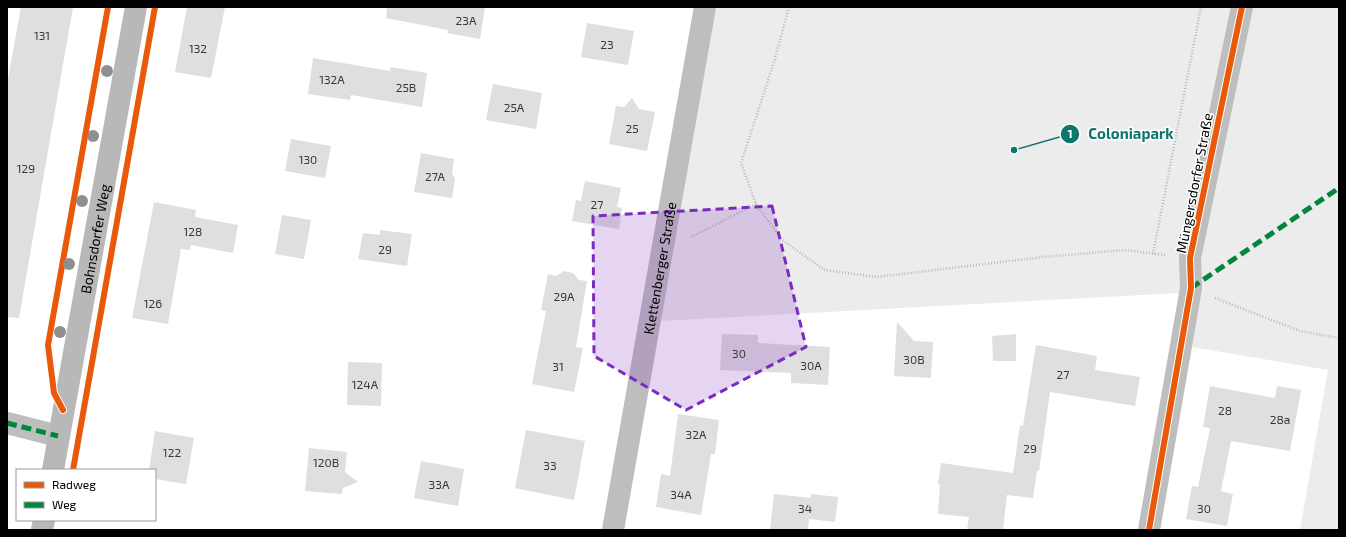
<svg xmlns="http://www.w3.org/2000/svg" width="1346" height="537" font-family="'Exo 2',sans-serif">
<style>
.green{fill:#ececec}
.building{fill:#dfdfdf}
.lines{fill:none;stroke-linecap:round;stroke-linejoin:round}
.path{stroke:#b9b9b9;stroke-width:2.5;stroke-dasharray:1 2;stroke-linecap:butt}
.street{stroke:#bebebe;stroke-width:22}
.secondary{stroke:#b8b8b8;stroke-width:22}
.quiet{stroke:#00873e;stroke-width:5;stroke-dasharray:10 5;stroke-linecap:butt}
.cycleway-casing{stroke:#fff;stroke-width:8}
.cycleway{stroke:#e8590c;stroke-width:6}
.tree{fill:#8f8f8f}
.marked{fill:#7b2cbf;fill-opacity:0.2;stroke:#7b2cbf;stroke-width:3;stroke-dasharray:8 5;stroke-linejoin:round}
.labels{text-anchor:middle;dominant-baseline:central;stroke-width:3;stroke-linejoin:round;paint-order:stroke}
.number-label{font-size:12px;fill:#383838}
.street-label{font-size:14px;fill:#000;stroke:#fff}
.leader{fill:none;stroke:#0f766e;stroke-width:1.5}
.callout-dot{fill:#0f766e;stroke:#fff;stroke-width:1.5}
.mark-label{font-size:12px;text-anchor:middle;font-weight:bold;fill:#fff}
.callout-label{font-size:15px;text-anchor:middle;font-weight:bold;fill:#0f766e;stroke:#fff;stroke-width:3;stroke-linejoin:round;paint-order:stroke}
</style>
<rect width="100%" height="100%" fill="#fff"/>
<polygon class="green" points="715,7 1339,7 1339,530 1300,530 1328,370 1192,347 1179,293 660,321"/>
<g class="building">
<polygon points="21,7 73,7 19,318 7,317 7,84"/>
<polygon points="187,7 225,7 211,78 175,72"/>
<polygon points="387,7 485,7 480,39 447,33 448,30 386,18"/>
<polygon points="587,23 634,31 628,65 581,57"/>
<polygon points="313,58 390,71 391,67 427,73 422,107 351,95 350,100 308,94"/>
<polygon points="493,84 542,93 536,129 486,120"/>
<polygon points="632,98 639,109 655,112 647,151 609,144 616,106 624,107"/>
<polygon points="291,139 331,146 325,178 285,171"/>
<polygon points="421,153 454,159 452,174 455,179 452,198 414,192"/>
<polygon points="585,181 621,188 617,207 622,208 619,229 572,221 576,200 581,201"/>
<polygon points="154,202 196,210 195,217 238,225 233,253 191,245 190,250 181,249 168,324 132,318"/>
<polygon points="282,215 311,220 304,259 275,254"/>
<polygon points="380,230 412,234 407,266 358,259 363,233 380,235"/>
<polygon points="564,271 573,273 579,280 587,281 576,347 583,348 574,392 532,384 546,311 541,310 548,274 556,276"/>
<polygon points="897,322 914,341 933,342 931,378 894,376"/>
<polygon points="722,334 758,335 758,343 830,347 828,385 791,383 791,373 720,370"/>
<polygon points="1016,334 1016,361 993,361 992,336"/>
<polygon points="1036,345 1097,356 1095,370 1140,377 1135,406 1050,392 1039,471 1037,471 1033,498 1007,495 1003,530 967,530 969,517 938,514 940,485 938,484 941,463 1013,473 1020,425 1023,426"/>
<polygon points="348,362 382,363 381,406 347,405"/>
<polygon points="1210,386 1275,398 1277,386 1301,390 1290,451 1231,441 1221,491 1233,494 1227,526 1186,519 1192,486 1198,487 1210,428 1203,427"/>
<polygon points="678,414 719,420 715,454 711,454 701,515 656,507 661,474 670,476"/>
<polygon points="526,430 585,441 574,500 515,488"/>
<polygon points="155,431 194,438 186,484 155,479 155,470 149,470"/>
<polygon points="309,448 347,452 345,472 358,482 343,488 342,494 305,491"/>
<polygon points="421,461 464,469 458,506 414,498"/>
<polygon points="774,494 811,498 808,530 770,530"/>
<polygon points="811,494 838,497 835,522 809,519"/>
</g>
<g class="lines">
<g class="path">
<polyline points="789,7 774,62 741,163 756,204 782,240 825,270 877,277 1043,257 1124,250 1166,255"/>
<polyline points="691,237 756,204"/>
<polyline points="1153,254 1201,7"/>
<polyline points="1215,298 1300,331 1339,338"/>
</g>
<g class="street">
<polyline points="7,423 58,436"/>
<path id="s1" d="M 613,530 L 705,7"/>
<polyline points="1149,530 1191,288 1190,258 1242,7"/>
</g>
<g class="secondary">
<path id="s2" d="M 53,470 L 136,7"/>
<polyline points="42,530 44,520"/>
</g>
<g class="quiet">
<polyline points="1191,288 1339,188"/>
<polyline points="7,423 58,436"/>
</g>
<g class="cycleway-casing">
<g id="cycleway">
<polyline points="63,410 54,393 48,345 108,7"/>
<polyline points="73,470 155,7"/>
<polyline points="1149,530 1191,288 1190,258 1242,7"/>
</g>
</g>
<use href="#cycleway" class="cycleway"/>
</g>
<g class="tree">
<circle cx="107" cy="71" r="6"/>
<circle cx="93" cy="136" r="6"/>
<circle cx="82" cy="201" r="6"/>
<circle cx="69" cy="264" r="6"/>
<circle cx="60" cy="332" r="6"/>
</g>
<path class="marked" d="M 772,206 L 806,347 L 686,410 L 594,356 L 593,216 Z"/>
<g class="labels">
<g class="number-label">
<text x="466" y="20">23A</text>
<text x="42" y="35">131</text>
<text x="607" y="44">23</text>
<text x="198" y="48">132</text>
<text x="332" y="79">132A</text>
<text x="406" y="87">25B</text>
<text x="514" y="107">25A</text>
<text x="632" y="128">25</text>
<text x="308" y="159">130</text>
<text x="26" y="168">129</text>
<text x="435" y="176">27A</text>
<text x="597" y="204">27</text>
<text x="193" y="231">128</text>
<text x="385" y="249">29</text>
<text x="564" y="296">29A</text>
<text x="153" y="303">126</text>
<text x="739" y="353">30</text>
<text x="914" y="359">30B</text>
<text x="811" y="365">30A</text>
<text x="558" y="366">31</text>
<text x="1063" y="374">27</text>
<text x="365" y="384">124A</text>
<text x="1225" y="410">28</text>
<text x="1280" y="419">28a</text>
<text x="696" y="434">32A</text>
<text x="1030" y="448">29</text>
<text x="172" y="452">122</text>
<text x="326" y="462">120B</text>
<text x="550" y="465">33</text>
<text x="439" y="484">33A</text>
<text x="681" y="494">34A</text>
<text x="805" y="508">34</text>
<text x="1204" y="508">30</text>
</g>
<g class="street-label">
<text transform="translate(1194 183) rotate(-79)">Müngersdorfer Straße</text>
<text stroke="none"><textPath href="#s2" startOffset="235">Bohnsdorfer Weg</textPath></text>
<text stroke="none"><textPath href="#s1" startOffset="266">Klettenberger Straße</textPath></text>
</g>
</g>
<path class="leader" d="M1014 150L1070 134"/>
<g class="callout-dot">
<circle cx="1014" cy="150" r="4"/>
<circle cx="1070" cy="134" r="10"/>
</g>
<g class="mark-label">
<text x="1070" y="138">1</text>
</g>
<g class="callout-label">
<text x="1131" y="139">Coloniapark</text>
</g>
<rect width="1346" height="537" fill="none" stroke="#000000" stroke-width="16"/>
<rect x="16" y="469" width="140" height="52" fill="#ffffff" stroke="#999999"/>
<rect x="24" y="482" width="20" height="6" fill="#e8590c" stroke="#999999"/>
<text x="52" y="489" font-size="12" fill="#000000">Radweg</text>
<rect x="24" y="502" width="20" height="6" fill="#00873e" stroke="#999999"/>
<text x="52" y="509" font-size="12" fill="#000000">Weg</text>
</svg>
